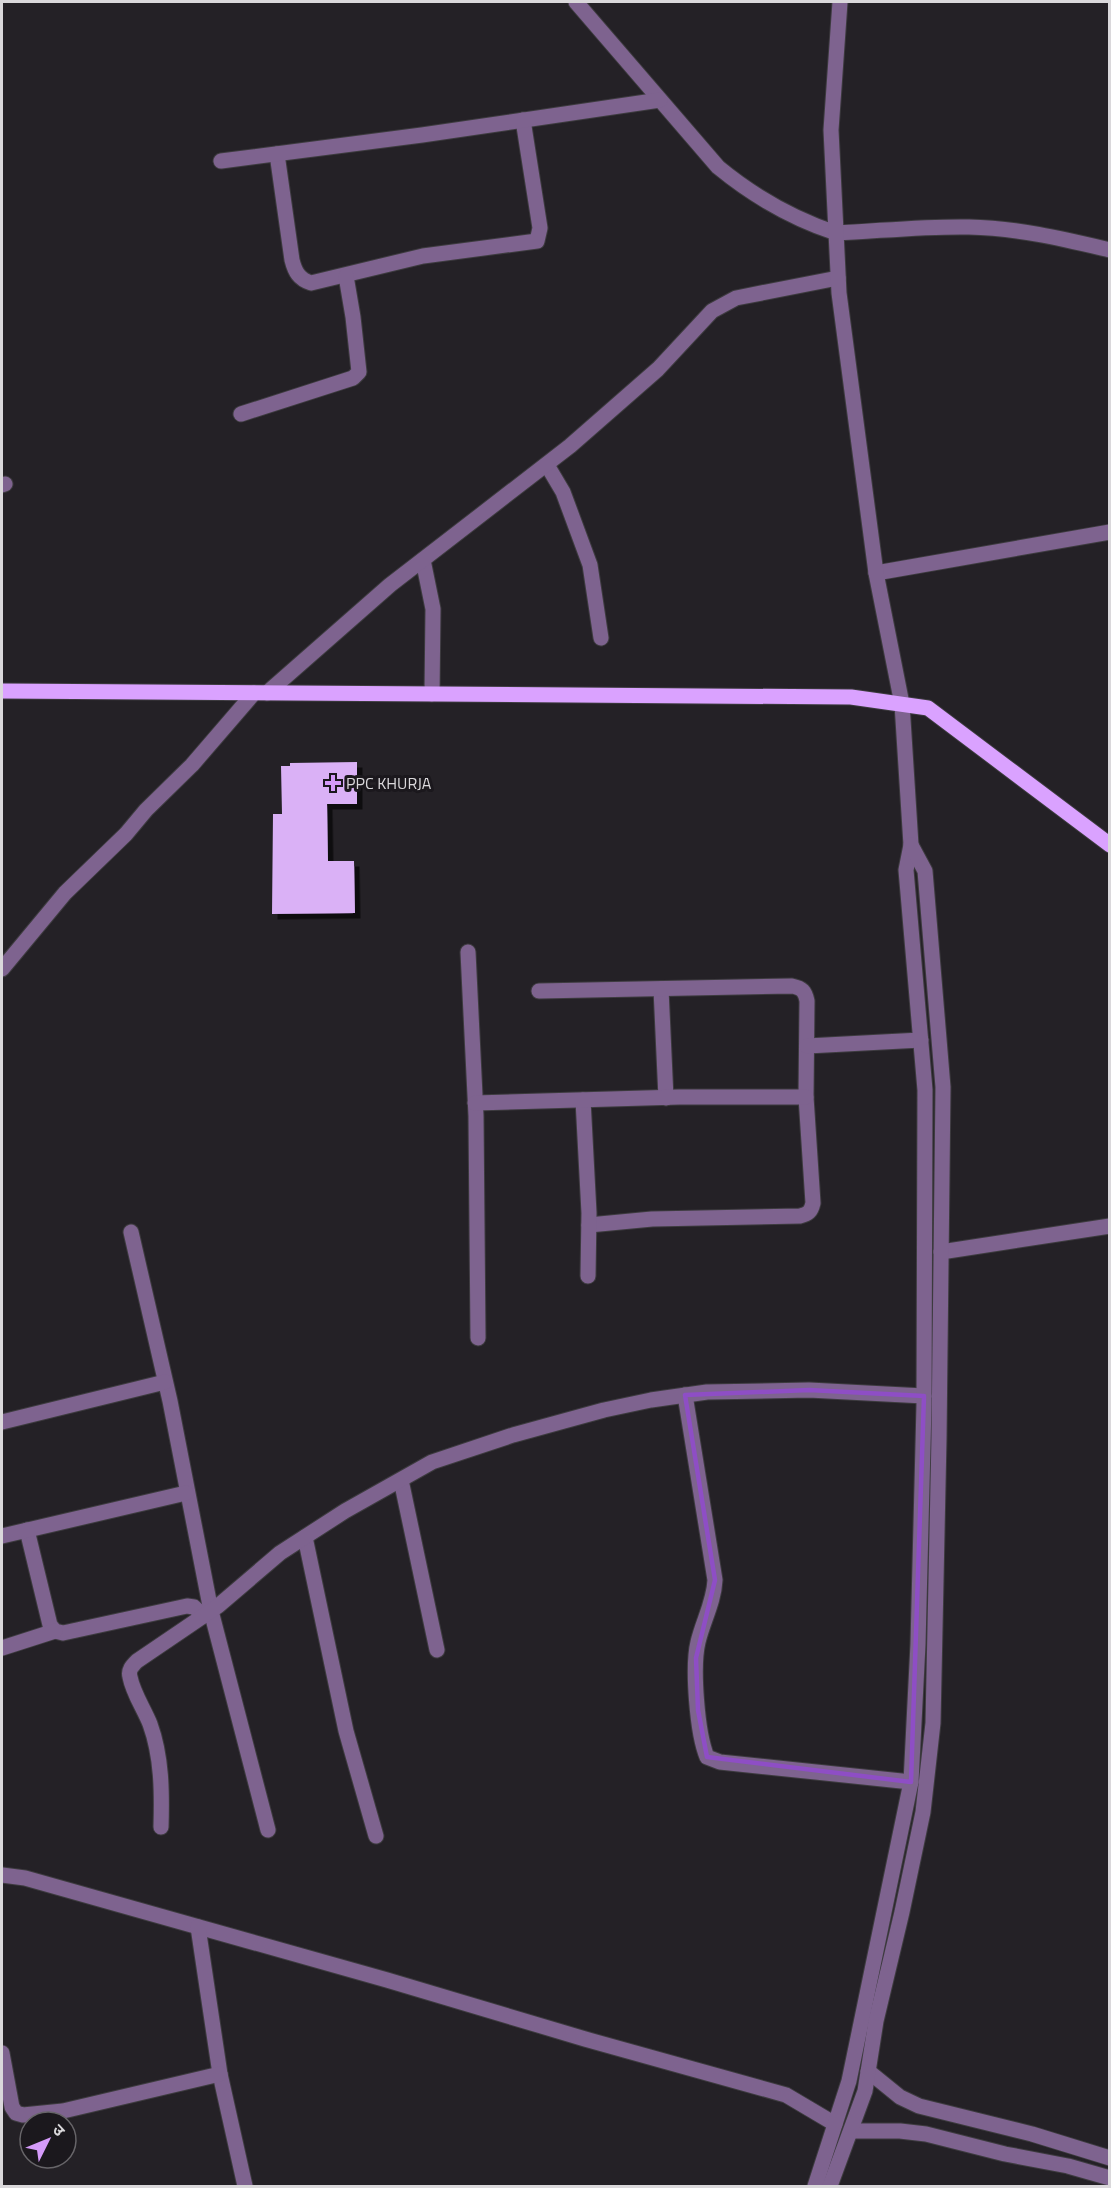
<svg xmlns="http://www.w3.org/2000/svg" width="1111" height="2188" font-family="'Titillium Web','Noto Sans Devanagari',sans-serif">
<style>
.building{fill:#dab1f6;filter:url(#shadow)}
.lines{fill:none;stroke-linecap:round;stroke-linejoin:round}
.minor-casing{stroke:#3d3b3f;stroke-width:17}
.major-casing{stroke:#3d3b3f;stroke-width:17}
.minor{stroke:#7e638f;stroke-width:15}
.major{stroke:#daa2ff;stroke-width:15}
.marked{fill:none;stroke:#8e4ec5;stroke-width:4.5;stroke-linejoin:round}
.poi-dot{fill:#d59bfa;stroke:#1b181d;stroke-width:2}
.labels{text-anchor:middle;dominant-baseline:central;stroke-width:6;stroke-linejoin:round;paint-order:stroke}
.poi-label{font-size:16px;fill:#dad8db;stroke:#1b181d;text-anchor:start}
</style>
<defs>
<filter id="shadow"><feDropShadow dx="5.5" dy="5.5" stdDeviation="0" flood-color="#0009"/></filter>
</defs>
<rect width="100%" height="100%" fill="#242126"/>
<polygon class="building" points="357,762 357,804 327,804 328,861 354,861 355,913 272,914 273,814 282,814 281,766 290,766 290,763"/>
<g class="lines">
<g class="minor-casing">
<g id="minor">
<path d="M 576,2 L 718,167 C 752,195 794,219 836,233 C 880,231 925,226 969,227 C 1017,228 1063,239 1110,250"/>
<path d="M 277,154 L 292,260 C 295,272 299,279 311,283 L 423,256 L 537,241 L 540,228 L 523,120"/>
<polyline points="221,161 422,135 660,100"/>
<polyline points="241,414 353,378 359,372 353,317 346,276"/>
<polyline points="547,465 563,492 590,565 601,638"/>
<polyline points="2,485 5,484"/>
<polyline points="423,560 433,609 432,694"/>
<polyline points="876,573 1110,532"/>
<polyline points="267,693 390,585 570,446 658,369 712,311 736,298 838,278"/>
<polyline points="468,952 476,1116 478,1338"/>
<polyline points="2,969 65,893 126,834 146,810 192,765 254,693"/>
<polyline points="661,989 666,1098"/>
<path d="M 539,991 L 792,986 C 802,988 805,991 807,1001 L 806,1097 L 813,1203 C 811,1212 808,1214 800,1216 L 652,1219 L 589,1225"/>
<polyline points="807,1046 921,1040"/>
<polyline points="583,1100 589,1213 588,1276"/>
<polyline points="475,1103 679,1097 806,1097"/>
<polyline points="131,1232 170,1401 211,1611 268,1830"/>
<polyline points="941,1252 1110,1226"/>
<path d="M 685,1395 L 715,1580 C 714,1602 703,1621 698,1642 C 692,1667 697,1733 707,1757 L 720,1762 L 911,1782"/>
<polyline points="2,1422 165,1382"/>
<polyline points="401,1480 437,1650"/>
<polyline points="27,1530 50,1625 55,1631 63,1633 187,1606 194,1607 204,1616"/>
<polyline points="2,1536 186,1493"/>
<polyline points="305,1537 346,1731 376,1836"/>
<polyline points="2,1648 55,1631"/>
<path d="M 161,1827 C 162,1793 162,1757 150,1724 C 144,1709 133,1693 130,1677 C 128,1670 132,1666 137,1661 L 218,1606 L 280,1553 L 345,1511 L 432,1462 L 513,1435 L 604,1410 L 651,1400 L 707,1392 L 809,1390 L 924,1396"/>
<polyline points="2,1875 25,1878 387,1980 585,2039 786,2095 835,2124"/>
<polyline points="198,1927 220,2074 245,2186"/>
<polyline points="2,2053 12,2107 16,2113 23,2115 63,2111 220,2074"/>
<polyline points="868,2071 900,2097 919,2106 1032,2134 1110,2158"/>
<polyline points="851,2131 900,2131 926,2134 1005,2154 1068,2166 1110,2178"/>
<polyline points="815,2186 849,2081 911,1782 918,1644 924,1405 925,1090 906,870 911,845 902,704 876,573 839,293 831,130 840,2"/>
<polyline points="830,2186 865,2091 876,2021 902,1912 923,1812 933,1723 939,1438 943,1087 925,871 911,845"/>
</g>
</g>
<g class="major-casing">
<polyline id="major" points="2,691 851,697 928,708 1110,845"/>
</g>
<use href="#minor" class="minor"/>
<use href="#major" class="major"/>
</g>
<path class="marked" d="M 809,1390 L 924,1396 L 911,1782 L 707,1757 L 698,1710 L 696,1658 L 715,1580 L 685,1395 Z"/>
<path class="poi-dot" d="M330 774h6v6h6v6h-6v6h-6v-6h-6v-6h6z"/>
<g class="labels">
<g class="poi-label">
<text x="346" y="783">PPC KHURJA</text>
</g>
</g>
<rect width="1111" height="2188" fill="none" stroke="#dad8db" stroke-width="6"/>
<g transform="translate(48 2140) rotate(47)"><circle r="28" fill="#1b181d" stroke="#676569" stroke-width="1.5"/>
<path d="M0-4.5L10 22L0 15L-10 22Z" fill="#d59bfa"/>
<text y="-9" font-size="16" font-weight="bold" text-anchor="middle" fill="#dad8db">उ</text>
</g>
</svg>
